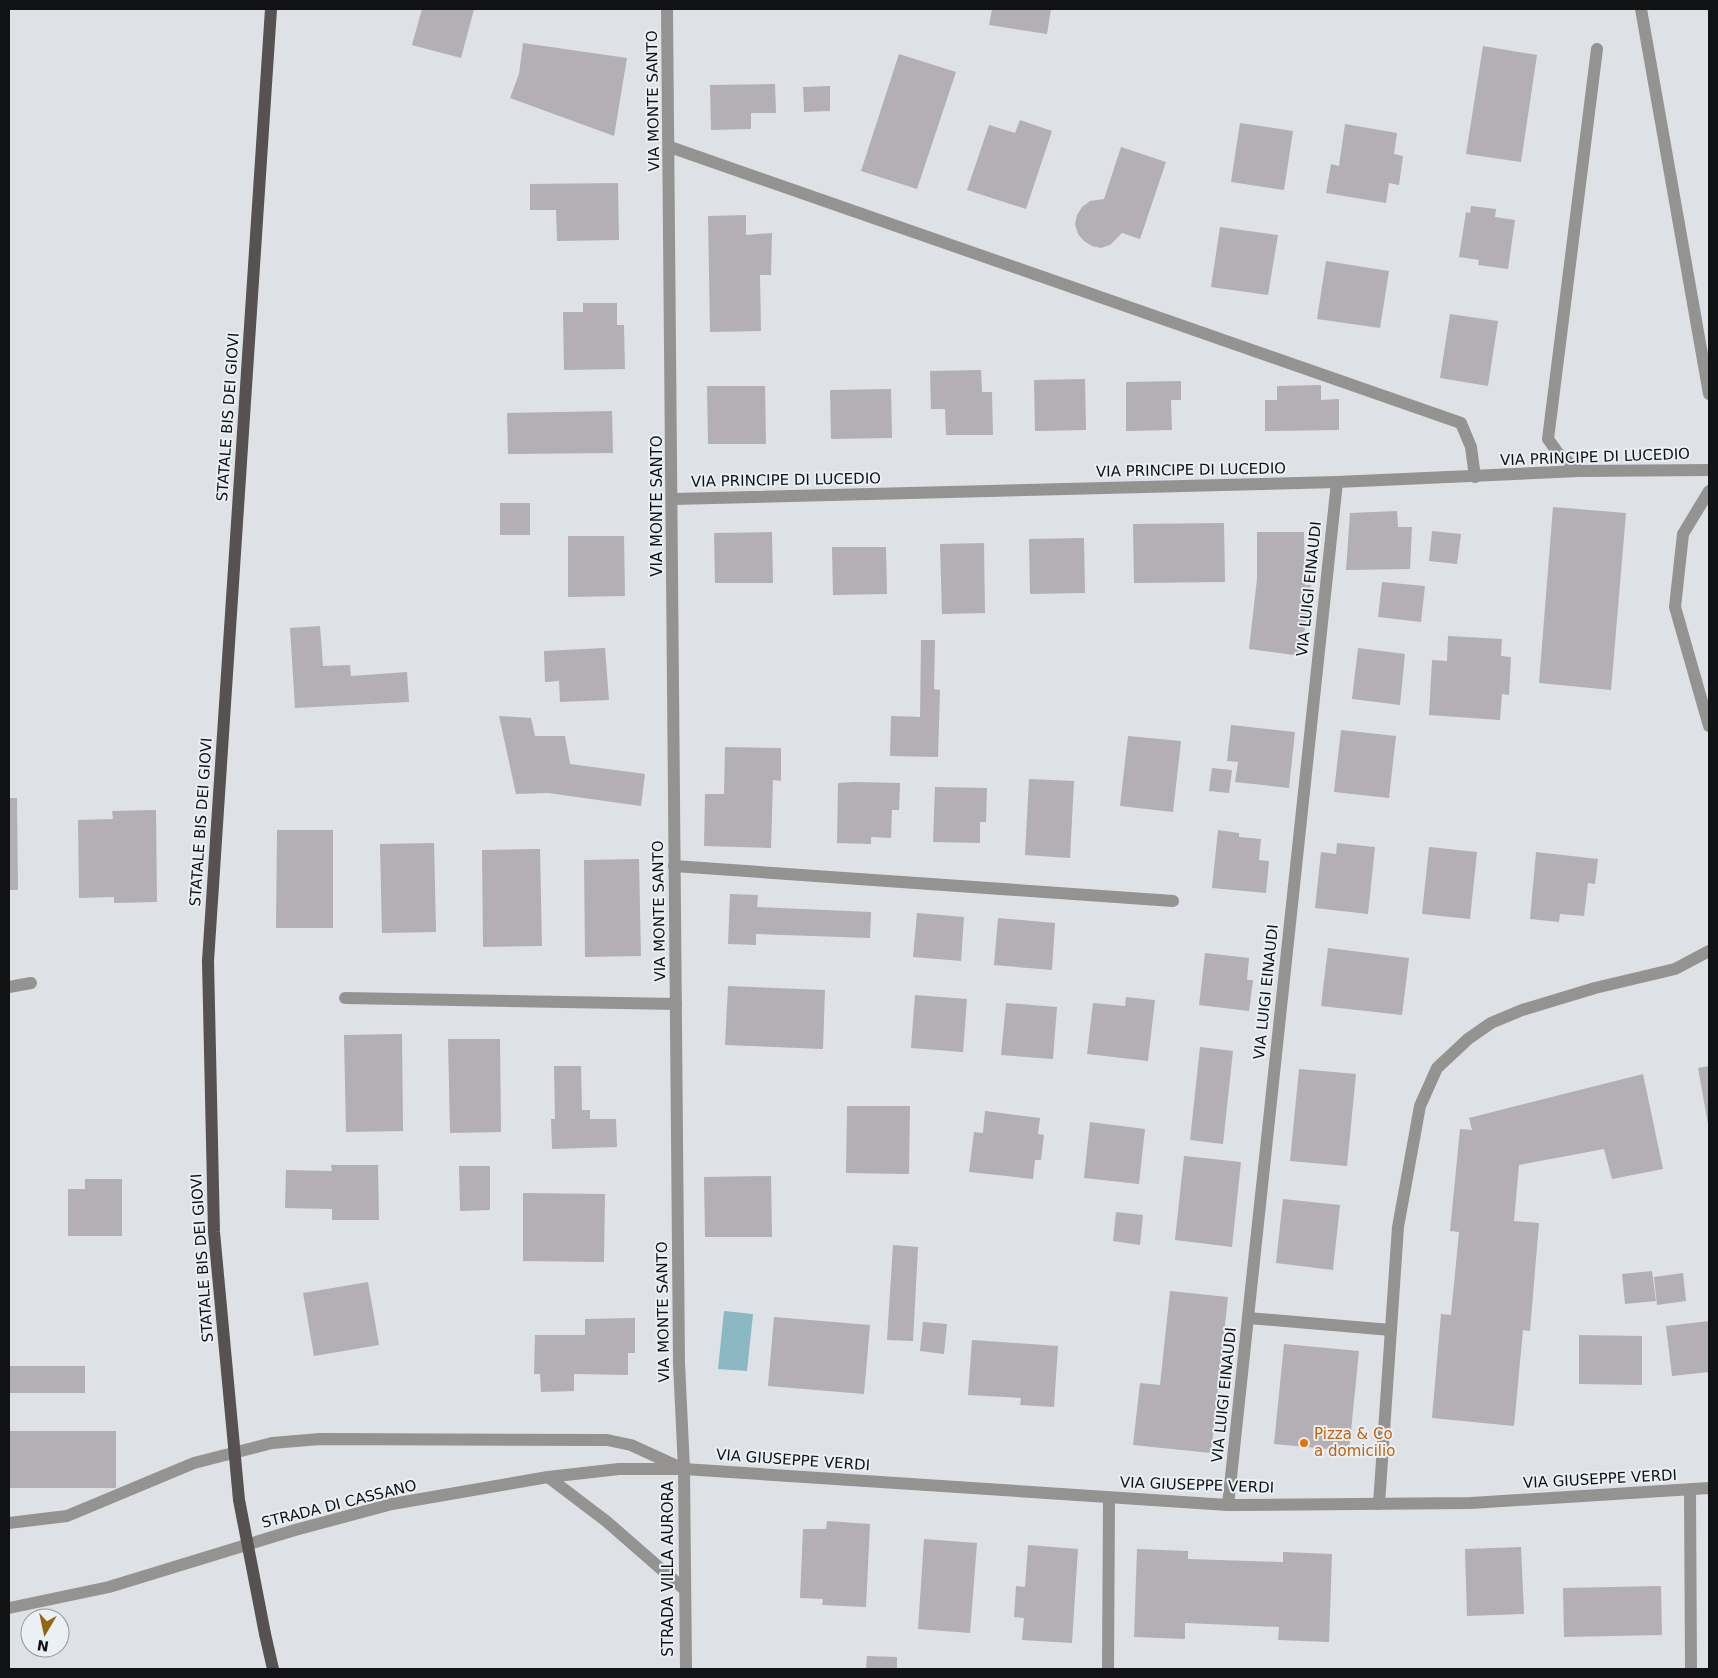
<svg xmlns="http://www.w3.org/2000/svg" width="1718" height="1678" font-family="'DejaVu Sans',sans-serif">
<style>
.water{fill:#8cb8c3}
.building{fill:#b3afb4}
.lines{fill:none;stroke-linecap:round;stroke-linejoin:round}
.minor{stroke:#959392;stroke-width:12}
.major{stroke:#575251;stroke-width:12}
.major-bridge{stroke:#575251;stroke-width:12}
.food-dot{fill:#e8710a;stroke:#ebf0f5;stroke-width:2}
.labels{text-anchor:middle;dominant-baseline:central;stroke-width:4;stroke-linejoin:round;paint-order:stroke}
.street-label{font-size:15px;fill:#101213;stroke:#ebf0f5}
.food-label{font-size:15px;fill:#c56008;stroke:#ebf0f5;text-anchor:start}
</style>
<rect width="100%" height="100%" fill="#dee2e7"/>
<polygon class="water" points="724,1311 753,1314 747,1371 718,1369"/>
<g class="building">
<polygon points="422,9 474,9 461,58 412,45"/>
<polygon points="992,9 1051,9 1047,34 989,25"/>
<polygon points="523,43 627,58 614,136 510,98 519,74"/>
<polygon points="1483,46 1537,55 1521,162 1466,154"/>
<polygon points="899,54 956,72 917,189 861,171"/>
<polygon points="775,84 776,113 751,113 751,129 711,130 710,85"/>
<polygon points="830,86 830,111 804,112 803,87"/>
<polygon points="1020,120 1052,131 1026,209 967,190 989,125 1015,133"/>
<polygon points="1240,123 1293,131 1284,190 1231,182"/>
<polygon points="1345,124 1397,133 1394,154 1403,156 1399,185 1389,183 1386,203 1326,193 1331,164 1339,166"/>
<polygon points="1121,147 1166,162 1140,239 1122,233 1110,245 1101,248 1092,246 1084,241 1078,234 1075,224 1077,215 1082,207 1090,201 1104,199"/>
<polygon points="618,183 619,240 557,241 556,210 530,210 530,184"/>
<polygon points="1471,206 1496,209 1495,217 1515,220 1508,269 1478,265 1479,260 1459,257 1466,212 1470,213"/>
<polygon points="746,215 746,235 772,233 771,275 760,275 761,331 710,332 708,216"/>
<polygon points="1220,227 1278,235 1268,295 1211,287"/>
<polygon points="1326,261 1389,271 1380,328 1317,319"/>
<polygon points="583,303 617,303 617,325 624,325 625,369 564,370 563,312 583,312"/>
<polygon points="1450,314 1498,321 1488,386 1440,378"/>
<polygon points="981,370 982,392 992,392 993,435 946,435 945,409 931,409 930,371"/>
<polygon points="1085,379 1086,430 1035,431 1034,380"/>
<polygon points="1181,381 1181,400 1171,400 1172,430 1126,431 1126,382"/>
<polygon points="1321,385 1321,400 1339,399 1339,430 1265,431 1265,400 1277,400 1277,386"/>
<polygon points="707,386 765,386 766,444 708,444"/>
<polygon points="891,389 892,438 831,439 830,390"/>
<polygon points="612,411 613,453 508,454 507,413"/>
<rect x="500" y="503" width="30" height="32"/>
<polygon points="1553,507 1626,513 1611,690 1539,683"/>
<polygon points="1397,511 1398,527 1412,527 1410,569 1346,570 1350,513"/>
<polygon points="1224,523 1225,582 1134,583 1133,524"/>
<polygon points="1432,531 1461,534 1457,564 1429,561"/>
<polygon points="772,532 773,583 715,583 714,533"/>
<polygon points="1257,532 1304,532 1305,585 1311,585 1301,656 1249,649 1257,579"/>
<polygon points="568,536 624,536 625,596 568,597"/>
<polygon points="1084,538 1085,593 1030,594 1029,539"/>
<polygon points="984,543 985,613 942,614 940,544"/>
<polygon points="832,547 886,547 887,594 833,595"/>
<polygon points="1382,582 1425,586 1421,622 1378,617"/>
<polygon points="320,626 323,666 350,665 351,676 407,672 409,702 295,708 290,628"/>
<polygon points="1448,636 1502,639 1501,656 1511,657 1509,695 1502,694 1500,720 1429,715 1432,660 1447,661"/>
<polygon points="921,640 935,640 934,689 940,690 938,757 890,756 891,716 920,717"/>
<polygon points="605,648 609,700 560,702 559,681 545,682 544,651"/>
<polygon points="1358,648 1405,654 1400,705 1352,699"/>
<polygon points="499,716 531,718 535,736 565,736 570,764 645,774 641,806 548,793 516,794"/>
<polygon points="1231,725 1295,732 1289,788 1235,782 1238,762 1227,761"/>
<polygon points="1341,730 1396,736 1389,798 1334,792"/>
<polygon points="1128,736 1181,741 1173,812 1120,806"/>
<polygon points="725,747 781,748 781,781 773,780 771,848 704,846 705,794 724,794"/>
<polygon points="1212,768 1232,770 1229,793 1209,791"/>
<polygon points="1029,779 1074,781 1070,858 1025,855"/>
<polygon points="855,782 900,783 899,810 892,810 891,838 871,837 871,844 837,843 838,783"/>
<polygon points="935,787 987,788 986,822 980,822 980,843 933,842"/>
<polygon points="9,798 17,798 18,890 9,890"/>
<polygon points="156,810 157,902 114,903 114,897 79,898 78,820 113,819 112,811"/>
<polygon points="277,830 333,830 333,928 276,928"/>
<polygon points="1218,830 1239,833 1239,837 1261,839 1259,860 1269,861 1266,893 1212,888"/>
<polygon points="434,843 436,932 382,933 380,844"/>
<polygon points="1337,843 1375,847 1368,914 1315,908 1321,852 1336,854"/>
<polygon points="1429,847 1477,852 1470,919 1422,914"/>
<polygon points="540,849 542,946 483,947 482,850"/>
<polygon points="1536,852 1598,859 1595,884 1588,883 1584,916 1560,914 1559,922 1530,919"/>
<polygon points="639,859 641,956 585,957 584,860"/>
<polygon points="730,894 758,895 757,907 871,912 870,938 756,934 756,945 728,944"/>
<polygon points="917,913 964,917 961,961 913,957"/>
<polygon points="998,918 1055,923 1052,970 994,965"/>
<polygon points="1328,948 1409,958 1402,1015 1321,1006"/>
<polygon points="1205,953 1249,958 1247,980 1253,980 1249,1011 1199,1005"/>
<polygon points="728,986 825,990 823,1049 725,1045"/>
<polygon points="915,995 967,999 963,1052 911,1048"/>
<polygon points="1126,997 1155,1000 1148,1061 1087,1054 1093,1003 1125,1006"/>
<polygon points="1006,1003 1057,1007 1053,1059 1001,1055"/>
<polygon points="402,1034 403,1131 346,1132 344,1035"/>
<polygon points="448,1039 500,1039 501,1132 450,1133"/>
<polygon points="1200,1047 1233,1051 1223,1144 1190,1140"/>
<polygon points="554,1066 581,1066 582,1110 590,1110 590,1119 616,1119 617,1147 552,1149 551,1119 555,1119"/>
<polygon points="1709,1066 1709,1124 1708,1124 1698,1068"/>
<polygon points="1299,1069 1356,1074 1347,1166 1290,1161"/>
<polygon points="1643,1074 1663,1169 1612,1179 1604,1149 1519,1165 1514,1221 1539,1223 1530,1331 1523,1330 1514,1426 1432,1418 1441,1314 1451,1315 1459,1232 1450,1231 1460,1129 1472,1130 1469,1118"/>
<polygon points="847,1106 910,1106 909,1174 846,1173"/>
<polygon points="985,1111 1040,1118 1038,1134 1044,1135 1041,1160 1035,1160 1033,1179 969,1172 974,1132 983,1133"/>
<polygon points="1090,1122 1145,1129 1139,1184 1084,1178"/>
<polygon points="1184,1156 1241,1162 1232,1247 1175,1240"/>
<polygon points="331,1165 378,1165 379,1220 332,1220 332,1209 285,1208 286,1170 332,1171"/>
<polygon points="459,1166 490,1166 490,1210 460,1211"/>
<polygon points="771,1176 772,1237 705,1237 704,1177"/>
<polygon points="85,1179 122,1179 122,1236 68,1236 68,1189 85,1189"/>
<polygon points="523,1193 605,1194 604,1262 523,1261"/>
<polygon points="1283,1199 1340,1205 1333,1270 1276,1263"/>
<polygon points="1116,1212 1143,1215 1140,1245 1113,1241"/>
<polygon points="893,1245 918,1247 913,1341 887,1340"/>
<polygon points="1652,1271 1656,1301 1625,1304 1622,1274"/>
<polygon points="1683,1273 1686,1301 1657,1305 1654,1277"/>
<polygon points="368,1282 379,1345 314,1356 303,1293"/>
<polygon points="1170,1291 1228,1297 1211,1453 1133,1445 1140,1383 1160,1385"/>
<polygon points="774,1317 870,1325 864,1394 768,1386"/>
<polygon points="635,1318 635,1353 628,1353 628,1375 574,1374 574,1391 541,1392 540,1374 534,1374 535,1335 585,1335 585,1319"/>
<polygon points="1709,1321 1709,1372 1672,1376 1666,1326"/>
<polygon points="923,1322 947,1324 944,1354 920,1351"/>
<polygon points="1579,1335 1642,1336 1642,1385 1579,1384"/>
<polygon points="972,1340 1058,1346 1054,1407 1020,1405 1021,1398 968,1395"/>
<polygon points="1284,1344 1359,1351 1349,1451 1274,1444"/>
<rect x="9" y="1366" width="76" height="27"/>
<rect x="9" y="1431" width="107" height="57"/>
<polygon points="827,1521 870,1524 866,1607 822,1605 823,1599 800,1598 803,1529 826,1529"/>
<polygon points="924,1539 977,1543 970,1633 918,1629"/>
<polygon points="1028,1545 1078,1549 1072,1643 1022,1640 1024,1618 1014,1617 1016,1586 1025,1587"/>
<polygon points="1521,1547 1524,1614 1467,1616 1465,1549"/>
<polygon points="1137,1549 1188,1551 1188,1559 1283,1562 1283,1552 1332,1554 1329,1642 1278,1640 1279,1627 1185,1623 1185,1639 1134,1637"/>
<polygon points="1661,1586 1662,1635 1564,1637 1563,1588"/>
<polygon points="867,1656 897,1657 897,1669 866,1669"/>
</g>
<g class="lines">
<g class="minor">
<polyline points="667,9 679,1363 684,1469 686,1669"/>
<polyline points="1641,9 1709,394"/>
<polyline points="670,147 1461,423 1471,447 1475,477"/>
<polyline points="1579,471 1558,453 1548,439 1597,49"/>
<polyline points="1709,491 1683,534 1675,607 1709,726"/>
<polyline points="673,499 1337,482 1579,471 1709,470"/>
<polyline points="674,866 1173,901"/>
<polyline points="9,987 31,983"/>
<polyline points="345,998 676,1004"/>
<polyline points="1248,1318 1391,1330"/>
<polyline points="548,1477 606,1521 684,1589"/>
<polyline points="1690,1490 1691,1669"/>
<polyline points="1379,1504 1398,1227 1420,1106 1437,1068 1468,1039 1491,1023 1522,1010 1595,988 1675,969 1709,951"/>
<polyline points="1228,1505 1337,482"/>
<polyline points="9,1523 67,1516 194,1463 272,1443 320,1439 607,1440 631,1445 679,1467"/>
<polyline points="9,1608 109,1587 295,1530 392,1504 548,1477 619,1469 684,1469 1228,1505 1471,1503 1709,1488"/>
<polyline points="1108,1669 1109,1499"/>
</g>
<g class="major">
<polyline points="208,961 271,9"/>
<polyline points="265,1634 273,1669"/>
</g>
<polyline class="major-bridge" points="208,961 214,1232 239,1500 265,1634"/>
</g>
<circle class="food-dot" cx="1304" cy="1443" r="5"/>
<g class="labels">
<g class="street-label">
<text transform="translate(653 101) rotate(-91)">VIA MONTE SANTO</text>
<text transform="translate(228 417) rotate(-86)">STATALE BIS DEI GIOVI</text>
<text transform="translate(1595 457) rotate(-2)">VIA PRINCIPE DI LUCEDIO</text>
<text transform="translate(1191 470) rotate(-1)">VIA PRINCIPE DI LUCEDIO</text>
<text transform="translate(786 480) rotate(-1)">VIA PRINCIPE DI LUCEDIO</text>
<text transform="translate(657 506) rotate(-90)">VIA MONTE SANTO</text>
<text transform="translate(1309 589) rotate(-84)">VIA LUIGI EINAUDI</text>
<text transform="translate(201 822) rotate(-86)">STATALE BIS DEI GIOVI</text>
<text transform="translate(659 911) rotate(-91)">VIA MONTE SANTO</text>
<text transform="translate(1266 992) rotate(-84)">VIA LUIGI EINAUDI</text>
<text transform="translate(202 1258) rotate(-94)">STATALE BIS DEI GIOVI</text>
<text transform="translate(663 1312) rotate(-91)">VIA MONTE SANTO</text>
<text transform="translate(1224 1395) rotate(-84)">VIA LUIGI EINAUDI</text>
<text transform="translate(793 1460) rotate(4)">VIA GIUSEPPE VERDI</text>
<text transform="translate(1600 1479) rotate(-3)">VIA GIUSEPPE VERDI</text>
<text transform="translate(1197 1485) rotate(2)">VIA GIUSEPPE VERDI</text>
<text transform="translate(339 1504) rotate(-14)">STRADA DI CASSANO</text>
<text transform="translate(668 1569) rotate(-90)">STRADA VILLA AURORA</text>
</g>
<g class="food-label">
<text x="1314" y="1434">Pizza &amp; Co<tspan x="1314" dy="17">a domicilio</tspan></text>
</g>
</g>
<rect width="1718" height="1678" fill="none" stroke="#101213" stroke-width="20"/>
<g transform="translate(45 1633) rotate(189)"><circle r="24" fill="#ebf0f5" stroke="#93979b"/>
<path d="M0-4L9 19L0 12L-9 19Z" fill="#90680e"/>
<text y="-8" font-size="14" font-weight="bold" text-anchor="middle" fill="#101213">N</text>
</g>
</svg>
